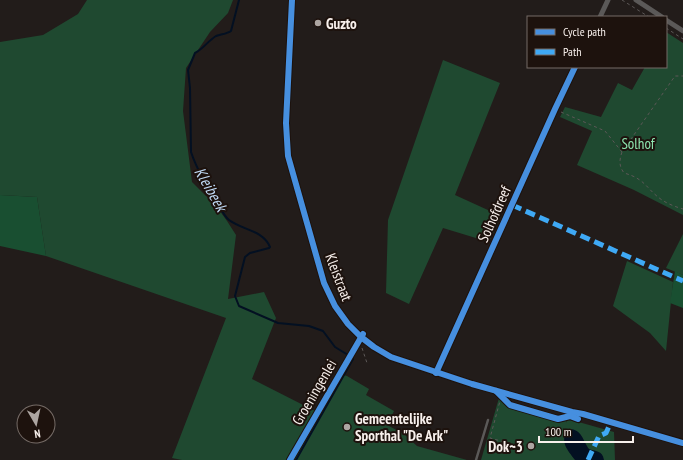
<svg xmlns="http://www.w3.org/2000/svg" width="683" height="460" font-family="'PT Sans Narrow',sans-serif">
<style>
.green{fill:#1f4930}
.forest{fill:#194f31}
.water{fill:#031022}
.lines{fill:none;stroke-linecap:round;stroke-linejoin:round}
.stream{stroke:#031022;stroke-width:2}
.path{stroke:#5c5857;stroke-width:1;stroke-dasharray:3 3;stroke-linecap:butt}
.service{stroke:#5b5958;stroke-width:2.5}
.minor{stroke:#5b5958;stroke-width:5}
.tertiary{stroke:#5b5958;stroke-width:6}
.quiet{stroke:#3fa9f5;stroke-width:5;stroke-dasharray:10 5;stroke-linecap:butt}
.cycleway-casing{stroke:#1d120d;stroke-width:8}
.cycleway{stroke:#468fdf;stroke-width:6}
.poi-dot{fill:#ada6a2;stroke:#1d120d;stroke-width:1.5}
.labels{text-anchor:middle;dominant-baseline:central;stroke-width:4;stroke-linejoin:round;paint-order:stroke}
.poi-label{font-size:15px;font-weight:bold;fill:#f8f0ec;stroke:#1d120d;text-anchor:start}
.park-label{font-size:15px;fill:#8ee6b0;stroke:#1d120d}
.street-label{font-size:15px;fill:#f8f0ec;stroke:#1d120d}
.water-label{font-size:16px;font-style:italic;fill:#bed7f2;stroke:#1d120d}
</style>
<rect width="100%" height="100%" fill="#221c1a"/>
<g class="green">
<polygon points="87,0 233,0 228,13 210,32 186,68 183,111 192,182 217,207 227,221 236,235 228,299 264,292 276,318 252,379 317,412 340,374 347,376 369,389 366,395 394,411 387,425 404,434 417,446 467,460 182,460 172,458 226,318 46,256 37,197 0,195 0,42 43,35 78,14"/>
<polygon points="666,32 683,43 683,215 634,190 577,165 592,131 560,117 565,107 601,117 618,83 632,90 645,67 666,67"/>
<polygon points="443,60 500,83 455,195 501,216 489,242 443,228 409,304 386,293 388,220"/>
<polygon points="683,234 683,275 666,268"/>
<polygon points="627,261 673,282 666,351 650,333 613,306"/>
<polygon points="499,398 567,419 566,423 568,419 614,432 615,460 481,460"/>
</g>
<g class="forest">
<polygon points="0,195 37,197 46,256 0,246"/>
<polygon points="675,271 683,275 683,308 670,303"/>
</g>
<path class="water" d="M 569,429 C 582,429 583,441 589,449 C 597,452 602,450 604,460 L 575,460 C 567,449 561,444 566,430 Z"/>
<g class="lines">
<g class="stream">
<path d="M 239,0 L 231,31 C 227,34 221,34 216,36 C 208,41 203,49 195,53 L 188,70 L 190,88 L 191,152 C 197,170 207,186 217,202 C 220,207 224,216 229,220 C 242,230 263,230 270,247 L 269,248 L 250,253 L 245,257 L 235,296 L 239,306 L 278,323 L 309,326 L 323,331 L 335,347 L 348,355"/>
<polyline points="296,460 353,359 352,357"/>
</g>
<g class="path">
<polyline points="622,0 649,17"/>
<polyline points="666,28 683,39"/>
<polyline points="561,112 605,131 622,152 675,76 683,76"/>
<path d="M 622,152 C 619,161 619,166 624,173 C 646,179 646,189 662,200 C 668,204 676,207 683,209"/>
<polyline points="362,348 367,363"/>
<polyline points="503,398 500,401 490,438 515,445"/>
</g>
<polyline class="service" points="476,460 488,420"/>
<g class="minor">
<polyline points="636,0 662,17"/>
<polyline points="600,17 608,0"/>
<polyline points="666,20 683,31"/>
<polyline points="436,373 555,109 575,67"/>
<polyline points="290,460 361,337"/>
</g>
<polyline class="tertiary" points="292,0 286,123 288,156 324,283 335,306 348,324 361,337 374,347 391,357 472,384 572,412 583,414 683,443"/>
<g class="quiet">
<polyline points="512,205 683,281"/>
<polyline points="588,460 599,436 606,433 611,422"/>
</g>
<g class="cycleway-casing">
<g id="cycleway">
<polyline points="292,0 286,123 288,156 324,283 335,306 348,324 361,337 374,347 391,357 472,384 572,412 583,414 683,443"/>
<polyline points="436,373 555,109 575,67"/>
<polyline points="496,391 510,405 558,419 570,416 578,419"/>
<polyline points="290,460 363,334"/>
</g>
</g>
<use href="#cycleway" class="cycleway"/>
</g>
<g class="poi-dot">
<circle cx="318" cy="23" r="4"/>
<circle cx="347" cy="427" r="4"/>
<circle cx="531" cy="446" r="4"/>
</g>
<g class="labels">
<g class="poi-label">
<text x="326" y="23">Guzto</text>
<text x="355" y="418">Gemeentelijke<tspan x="355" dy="17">Sporthal "De Ark"</tspan></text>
<text x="523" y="446" text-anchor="end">Dok~3</text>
</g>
<g class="park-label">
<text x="638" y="143">Solhof</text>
</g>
<g class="street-label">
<text transform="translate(494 214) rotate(-66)">Solhofdreef</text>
<text transform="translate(339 277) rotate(69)">Kleistraat</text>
<text transform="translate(314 392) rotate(-60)">Groeningenlei</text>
</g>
<g class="water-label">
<text transform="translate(211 189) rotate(60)">Kleibeek</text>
</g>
</g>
<rect x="527" y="16" width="140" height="52" fill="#1d120d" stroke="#756b66"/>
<rect x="535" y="29" width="20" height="6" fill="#468fdf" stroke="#756b66"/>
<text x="563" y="36" font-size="12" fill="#f8f0ec">Cycle path</text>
<rect x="535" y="49" width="20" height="6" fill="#3fa9f5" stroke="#756b66"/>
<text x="563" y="56" font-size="12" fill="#f8f0ec">Path</text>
<g transform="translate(36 424) rotate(171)"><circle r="19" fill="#1d120d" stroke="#756b66"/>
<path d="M0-3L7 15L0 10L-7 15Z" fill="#ada6a2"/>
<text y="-6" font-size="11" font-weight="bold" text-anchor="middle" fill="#f8f0ec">N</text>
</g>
<path d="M539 436v6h94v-6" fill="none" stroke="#f8f0ec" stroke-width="2"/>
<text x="545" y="436" font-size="12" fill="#f8f0ec" stroke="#1d120d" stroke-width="3" paint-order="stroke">100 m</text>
</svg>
